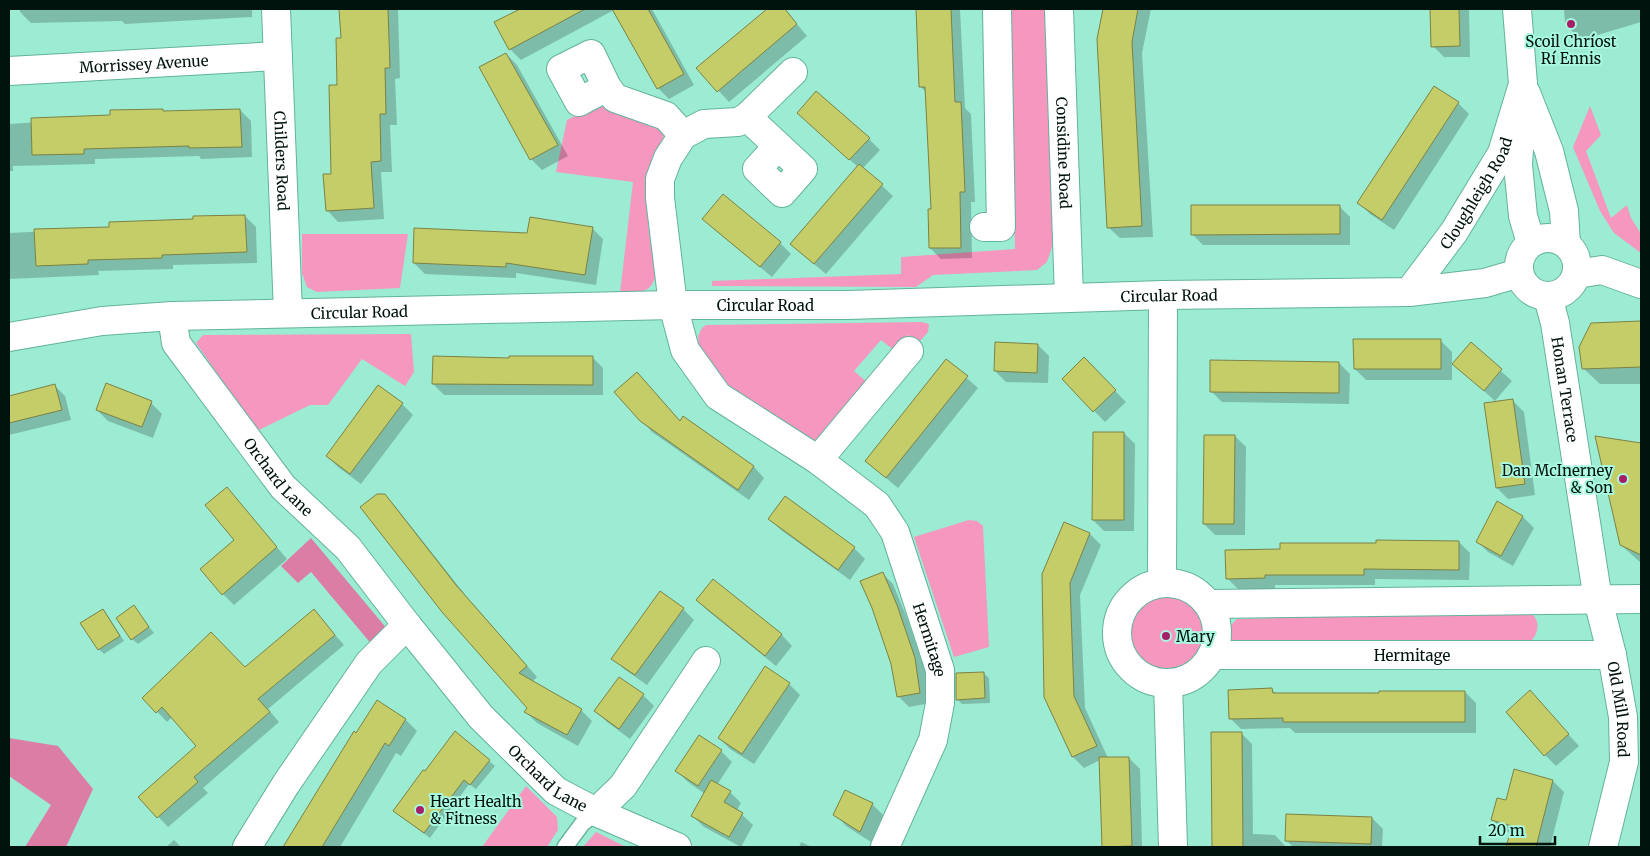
<svg xmlns="http://www.w3.org/2000/svg" width="1650" height="856" font-family="Merriweather,serif">
<style>
.green{fill:#f597bf}
.forest{fill:#dc7da6}
.shadow{fill:#0003}
.building{fill:#c4cd68;stroke:#7c8244}
.lines{fill:none;stroke-linecap:round;stroke-linejoin:round}
.lane-casing{stroke:#63b29c;stroke-width:18}
.street-casing{stroke:#63b29c;stroke-width:30}
.secondary-casing{stroke:#63b29c;stroke-width:30}
.lane{stroke:#fff;stroke-width:15}
.street{stroke:#fff;stroke-width:28}
.secondary{stroke:#fff;stroke-width:28}
.poi-dot{fill:#a51e67;stroke:#a9f9e1;stroke-width:2}
.labels{text-anchor:middle;dominant-baseline:central;stroke-width:4;stroke-linejoin:round;paint-order:stroke}
.poi-label{font-size:15px;fill:#00130d;stroke:#a9f9e1;text-anchor:start}
.street-label{font-size:15px;fill:#00130d;stroke:#a9f9e1}
</style>
<rect width="100%" height="100%" fill="#9cecd4"/>
<g class="green">
<polygon points="1009,9 1045,9 1053,221 1052,247 1047,262 1037,270 933,275 916,287 712,286 712,281 901,274 901,257 1015,249"/>
<path d="M 597,105 L 653,123 L 662,128 C 669,153 651,186 648,212 C 647,229 653,257 656,274 C 652,294 637,294 620,293 L 633,182 L 556,172 L 567,120 Z"/>
<polygon points="1590,106 1601,135 1586,151 1611,218 1627,205 1631,218 1641,234 1641,253 1614,233 1600,211 1573,147"/>
<polygon points="302,234 408,234 400,288 317,292 307,287 302,273"/>
<polygon points="922,322 929,324 928,332 920,341 913,339 908,335 895,351 881,340 854,371 868,383 821,439 812,444 774,422 721,380 699,346 698,336 702,328 706,325"/>
<polygon points="411,334 414,372 405,386 362,359 328,405 310,405 257,431 196,343 203,335"/>
<polygon points="969,520 977,521 983,526 989,647 954,657 914,537"/>
<circle cx="1166" cy="635" r="39"/>
<path d="M 1527,612 C 1540,616 1540,631 1532,640 L 1239,648 L 1231,643 L 1231,625 L 1237,619 Z"/>
<polygon points="526,786 557,817 558,830 547,847 482,847"/>
<polygon points="596,832 626,847 583,847"/>
</g>
<g class="forest">
<polygon points="311,538 388,630 373,646 311,572 298,583 281,566"/>
<polygon points="9,738 58,746 93,789 66,847 25,847 51,805 9,776"/>
</g>
<g class="shadow">
<polygon points="20,9 252,9 252,17 125,24 122,21 31,23 20,12"/>
<polygon points="341,9 398,9 400,78 395,79 397,125 390,125 392,172 381,172 384,219 338,222 327,210 333,175 342,40"/>
<polygon points="522,9 652,9 694,85 669,99 658,88 614,10 521,60 510,49 496,23"/>
<polygon points="769,9 784,9 807,36 729,102 698,68"/>
<polygon points="917,9 960,9 965,108 971,114 974,181 975,202 971,202 972,258 941,259 930,248 932,211 927,93 921,87"/>
<polygon points="1104,9 1151,9 1142,53 1153,237 1120,238 1108,227 1098,37"/>
<polygon points="1432,9 1469,9 1470,57 1444,57 1433,46"/>
<polygon points="1564,9 1641,9 1641,22 1581,40 1565,24"/>
<polygon points="506,54 517,65 568,156 542,170 531,159"/>
<polygon points="1434,88 1458,103 1469,114 1394,230 1370,214 1359,203"/>
<polygon points="162,110 164,112 240,110 251,121 252,157 201,159 199,156 95,159 95,164 13,166 13,171 9,171 9,124 112,117"/>
<polygon points="809,124 869,139 880,150 863,168 893,196 826,274 803,255 858,167"/>
<polygon points="1339,206 1350,217 1350,245 1203,245 1192,234"/>
<polygon points="245,216 256,227 257,263 173,265 173,269 98,271 99,275 9,279 9,233 110,228"/>
<polygon points="704,219 780,243 791,254 772,277 715,230"/>
<polygon points="592,228 603,239 596,285 516,273 516,278 425,274 414,263 528,235"/>
<polygon points="1641,322 1641,384 1600,384 1583,368 1592,325"/>
<polygon points="1441,341 1452,352 1452,380 1366,380 1355,369"/>
<polygon points="1471,344 1512,381 1495,401 1454,364"/>
<polygon points="1038,345 1049,356 1048,383 1006,382 995,371"/>
<polygon points="592,357 603,368 603,395 444,395 433,384 510,359"/>
<polygon points="1084,359 1126,402 1105,422 1063,379"/>
<polygon points="947,361 978,388 898,488 866,461"/>
<polygon points="1339,363 1350,374 1349,404 1222,402 1211,391"/>
<polygon points="637,373 681,422 683,418 754,467 764,478 749,500 652,432 641,420"/>
<polygon points="55,386 65,396 71,420 9,435 9,397"/>
<polygon points="1513,401 1524,412 1535,495 1508,499 1497,488"/>
<polygon points="151,403 162,414 153,438 108,421 97,410"/>
<polygon points="402,404 413,415 361,484 338,467 327,456"/>
<polygon points="1124,433 1135,444 1134,531 1104,531 1093,520"/>
<polygon points="1235,436 1246,447 1245,535 1215,535 1204,524"/>
<polygon points="1596,438 1641,444 1641,563 1621,545"/>
<polygon points="227,488 287,559 234,605 223,594 236,540"/>
<polygon points="384,495 395,506 467,597 537,677 532,682 581,710 592,721 578,746 537,723 526,712 528,708"/>
<polygon points="1498,503 1523,517 1534,528 1513,566 1488,552 1477,541"/>
<polygon points="770,519 854,548 865,559 850,580 781,530"/>
<polygon points="1090,534 1101,545 1080,595 1085,708 1108,758 1129,758 1140,769 1142,847 1103,846 1100,760 1084,768 1073,757 1044,574"/>
<polygon points="1459,542 1470,553 1469,580 1375,579 1375,585 1275,585 1275,589 1238,589 1227,578 1281,551 1377,544"/>
<polygon points="882,573 893,584 907,618 925,671 931,703 909,707 898,696"/>
<polygon points="713,581 782,635 792,646 776,666 708,611 697,600"/>
<polygon points="134,607 154,633 138,644 132,639"/>
<polygon points="683,609 694,620 647,685 624,669 613,658"/>
<polygon points="103,610 108,616 124,641 104,654 99,649"/>
<polygon points="314,611 344,645 268,709 279,722 203,788 208,793 168,827 140,797 197,746 172,717 167,722 144,698 245,669"/>
<polygon points="983,673 989,678 990,703 962,704 957,699"/>
<polygon points="789,684 800,695 754,764 730,749 719,738"/>
<polygon points="1272,690 1277,694 1465,692 1476,703 1476,733 1295,733 1290,728 1241,729 1230,718"/>
<polygon points="1530,692 1579,746 1556,766 1545,755"/>
<polygon points="643,695 654,706 630,739 607,722 596,711"/>
<polygon points="377,702 406,720 417,731 401,756 396,753 340,847 285,847 354,733 357,735"/>
<polygon points="456,733 495,766 476,789 469,784 430,838 400,816 426,773"/>
<polygon points="1213,733 1241,733 1252,744 1253,834 1275,835 1286,847 1212,847"/>
<polygon points="721,751 732,762 717,785 730,792 741,803 737,810 753,825 741,847 704,827 693,816 705,794 688,782 677,771"/>
<polygon points="1515,771 1553,781 1564,792 1550,847 1507,847 1511,833 1504,831 1493,820 1506,802"/>
<polygon points="872,804 883,815 871,842 846,826 835,814"/>
<polygon points="1372,818 1383,829 1382,847 1293,847 1286,840"/>
<polygon points="174,840 181,847 166,847"/>
<polygon points="801,842 812,847 799,847"/>
</g>
<g class="building">
<polygon points="339,9 388,9 390,68 385,68 386,114 380,114 381,161 371,162 374,208 326,211 323,174 331,174 329,85 337,85 336,38 341,38"/>
<polygon points="520,9 585,9 509,50 494,22"/>
<polygon points="612,9 648,9 684,74 657,89"/>
<polygon points="767,9 785,9 797,24 717,92 696,68"/>
<polygon points="916,9 951,9 955,102 961,102 964,169 965,192 960,192 961,248 929,248 928,209 931,209 925,87 919,87"/>
<polygon points="1103,9 1138,9 1132,42 1142,226 1107,228 1097,39"/>
<polygon points="1430,9 1459,9 1460,46 1431,47"/>
<polygon points="506,53 558,145 530,160 479,67"/>
<polygon points="1434,86 1459,102 1382,220 1357,203"/>
<polygon points="816,91 870,138 849,160 797,113"/>
<polygon points="163,109 163,111 240,109 242,147 189,148 189,146 84,149 84,154 32,155 31,118 110,115 110,110"/>
<polygon points="859,164 883,184 814,264 790,244"/>
<polygon points="723,194 781,242 760,267 702,219"/>
<polygon points="1191,205 1340,205 1340,234 1191,235"/>
<polygon points="245,215 247,252 162,255 162,258 88,260 88,264 36,266 34,229 109,227 109,222 193,219 193,216"/>
<polygon points="530,217 593,227 585,275 506,263 506,267 413,263 414,228 527,233"/>
<polygon points="1641,321 1641,367 1582,369 1579,347 1591,323"/>
<polygon points="1353,339 1441,339 1441,369 1354,369"/>
<polygon points="995,342 1038,344 1037,373 994,371"/>
<polygon points="1471,342 1502,369 1484,391 1452,364"/>
<polygon points="433,356 509,358 509,356 593,356 593,385 432,384"/>
<polygon points="1084,357 1116,390 1093,412 1062,379"/>
<polygon points="946,359 968,376 886,478 865,461"/>
<polygon points="1210,360 1339,362 1339,393 1210,392"/>
<polygon points="637,372 680,421 683,416 754,466 738,490 640,421 614,392"/>
<polygon points="106,383 152,401 142,427 96,410"/>
<polygon points="55,384 62,410 9,423 9,396"/>
<polygon points="378,385 403,403 350,474 326,456"/>
<polygon points="1513,399 1525,484 1496,488 1484,403"/>
<polygon points="1093,432 1124,432 1124,520 1092,520"/>
<polygon points="1204,435 1235,435 1234,524 1203,524"/>
<polygon points="1595,436 1641,443 1641,555 1620,545"/>
<polygon points="227,487 277,547 222,595 200,569 234,540 205,505"/>
<polygon points="377,494 385,494 456,585 527,666 519,673 582,709 567,735 524,712 527,708 442,612 414,576 360,507"/>
<polygon points="785,496 855,547 838,570 768,519"/>
<polygon points="1497,501 1523,516 1501,556 1476,542"/>
<polygon points="1064,522 1090,533 1070,583 1074,696 1097,746 1072,757 1044,697 1042,574"/>
<polygon points="1376,540 1459,541 1459,570 1364,569 1364,575 1265,575 1265,578 1226,579 1225,550 1280,549 1280,543 1376,543"/>
<polygon points="883,572 897,605 915,658 920,693 897,697 891,664 872,608 860,581"/>
<polygon points="713,579 782,634 765,656 696,600"/>
<polygon points="660,591 684,608 635,675 611,659"/>
<polygon points="134,605 149,627 131,640 116,618"/>
<polygon points="103,609 120,636 98,650 80,623"/>
<polygon points="314,609 335,635 258,699 270,712 194,777 198,782 157,818 138,797 196,746 162,707 156,713 142,698 211,632 245,667"/>
<polygon points="765,666 790,683 742,754 718,738"/>
<polygon points="984,672 985,698 956,700 956,673"/>
<polygon points="619,677 644,694 619,729 594,711"/>
<polygon points="1272,688 1273,693 1379,693 1379,691 1465,691 1465,722 1283,722 1283,718 1229,719 1228,690"/>
<polygon points="1530,690 1569,734 1544,756 1506,712"/>
<polygon points="377,700 406,719 389,746 385,743 322,847 283,847 354,731 356,733"/>
<polygon points="455,731 490,760 470,785 464,780 424,833 393,811 423,770 425,771"/>
<polygon points="1211,732 1242,732 1243,847 1212,847"/>
<polygon points="699,735 722,750 698,786 675,771"/>
<polygon points="1099,757 1129,757 1132,846 1102,847"/>
<polygon points="1514,769 1553,780 1536,847 1506,847 1512,826 1491,820 1497,798 1506,800"/>
<polygon points="711,780 731,791 724,802 743,813 729,837 691,816"/>
<polygon points="845,790 873,803 860,832 833,815"/>
<polygon points="1286,814 1372,817 1371,844 1285,841"/>
</g>
<g class="lines">
<g class="lane-casing">
<polyline id="lane" points="565,847 582,824 596,812"/>
</g>
<g class="street-casing">
<g id="street">
<path id="s1" d="M 276,9 L 288,313"/>
<path id="s2" d="M 1059,9 L 1069,297"/>
<polyline points="1517,9 1523,84 1518,165 1523,216 1531,243"/>
<path id="s3" d="M 9,71 L 278,56"/>
<path id="s4" d="M 793,72 L 747,117 L 738,122 L 704,124 L 683,135 L 668,158 L 660,179 L 660,198 L 673,305 L 685,350 L 718,396 L 818,460 L 877,505 L 895,532 L 940,670 L 940,703 L 933,740 L 885,847"/>
<polyline points="607,87 579,102 561,69 591,54 607,87 615,98 666,116 683,135"/>
<polyline points="1526,93 1549,151 1564,211 1566,244"/>
<polyline points="747,117 803,169 782,193 757,169 778,146"/>
<polyline points="984,227 1001,227 997,9"/>
<path id="s5" d="M 1409,292 L 1454,232 L 1502,153 L 1523,84"/>
<path id="s6" d="M 172,316 L 176,343 L 283,487 L 348,548 L 407,625 L 481,717 L 556,791 L 596,812 L 677,847"/>
<polyline points="818,460 909,351"/>
<polyline points="1162,583 1163,295"/>
<circle cx="1167" cy="633" r="50"/>
<polyline points="1210,604 1641,599"/>
<path id="s7" d="M 1212,655 L 1612,655"/>
<polyline points="1168,683 1173,847"/>
<polyline points="596,812 623,786 706,661"/>
<polyline points="247,847 286,784 369,663 407,625"/>
</g>
</g>
<g class="secondary-casing">
<g id="secondary">
<circle cx="1548" cy="267" r="29"/>
<polyline points="1577,274 1602,270 1641,284"/>
<path id="s8" d="M 1548,297 L 1555,323 L 1598,600 L 1612,655 L 1623,717 L 1624,762 L 1603,847"/>
<path id="s9" d="M 9,337 L 102,321 L 172,316 L 673,305 L 848,305 L 1163,295 L 1409,292 L 1485,283 L 1519,273"/>
</g>
</g>
<use href="#lane" class="lane"/>
<use href="#street" class="street"/>
<use href="#secondary" class="secondary"/>
</g>
<g class="poi-dot">
<circle cx="1571" cy="24" r="5"/>
<circle cx="1623" cy="479" r="5"/>
<circle cx="1166" cy="636" r="5"/>
<circle cx="420" cy="810" r="5"/>
</g>
<g class="labels">
<g class="poi-label">
<text x="1571" y="41" text-anchor="middle">Scoil Chríost<tspan x="1571" dy="17">Rí Ennis</tspan></text>
<text x="1613" y="470" text-anchor="end">Dan McInerney<tspan x="1613" dy="17">&amp; Son</tspan></text>
<text x="1176" y="636">Mary</text>
<text x="430" y="801">Heart Health<tspan x="430" dy="17">&amp; Fitness</tspan></text>
</g>
<g class="street-label">
<text stroke="none"><textPath href="#s3" startOffset="135">Morrissey Avenue</textPath></text>
<text stroke="none"><textPath href="#s2" startOffset="144">Considine Road</textPath></text>
<text stroke="none"><textPath href="#s1" startOffset="152">Childers Road</textPath></text>
<text stroke="none"><textPath href="#s5" startOffset="120">Cloughleigh Road</textPath></text>
<text stroke="none"><textPath href="#s9" startOffset="1162">Circular Road</textPath></text>
<text stroke="none"><textPath href="#s9" startOffset="758">Circular Road</textPath></text>
<text stroke="none"><textPath href="#s9" startOffset="352">Circular Road</textPath></text>
<text stroke="none"><textPath href="#s8" startOffset="94">Honan Terrace</textPath></text>
<text stroke="none"><textPath href="#s6" startOffset="196">Orchard Lane</textPath></text>
<text stroke="none"><textPath href="#s4" startOffset="751">Hermitage</textPath></text>
<text stroke="none"><textPath href="#s7" startOffset="200">Hermitage</textPath></text>
<text stroke="none"><textPath href="#s8" startOffset="419">Old Mill Road</textPath></text>
<text stroke="none"><textPath href="#s6" startOffset="602">Orchard Lane</textPath></text>
</g>
</g>
<rect width="1650" height="856" fill="none" stroke="#00130d" stroke-width="20"/>
<path d="M1480 836v8h75v-8" fill="none" stroke="#00130d" stroke-width="2.5"/>
<text x="1488" y="836" font-size="15" fill="#00130d" stroke="#a9f9e1" stroke-width="4" paint-order="stroke">20 m</text>
</svg>
